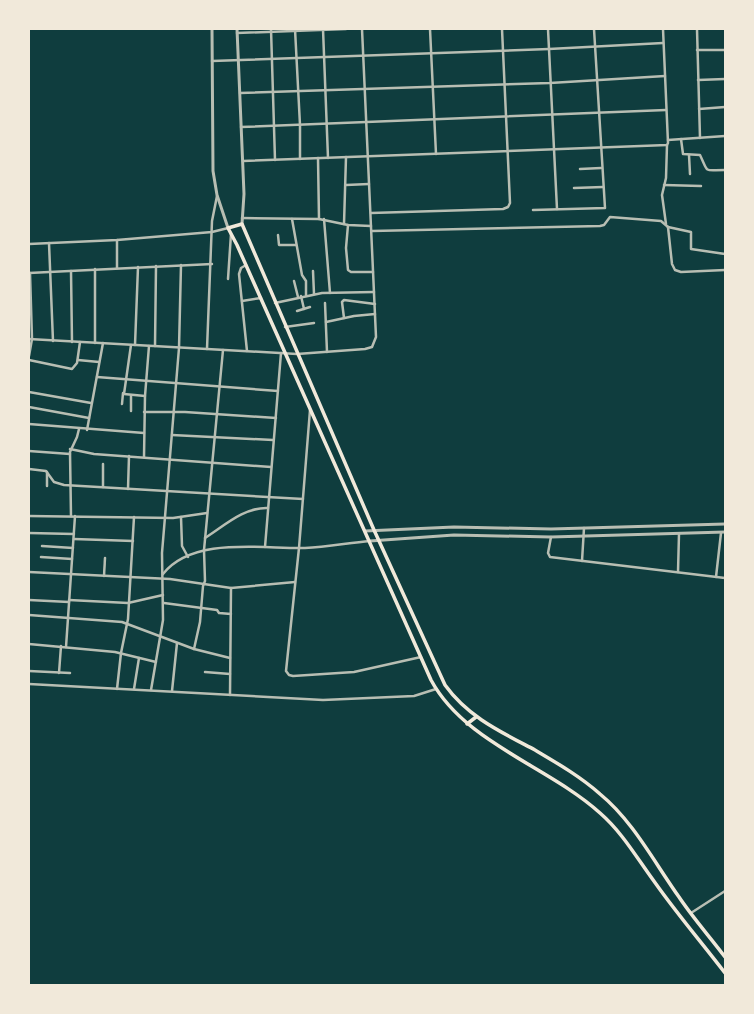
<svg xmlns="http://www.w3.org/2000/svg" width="754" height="1014" font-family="'Varela Round',sans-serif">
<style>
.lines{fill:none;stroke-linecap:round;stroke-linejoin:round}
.minor{stroke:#b8beb3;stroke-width:2.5}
.tertiary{stroke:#b8beb3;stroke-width:3}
.secondary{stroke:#f1e9da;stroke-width:3.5}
</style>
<rect width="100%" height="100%" fill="#0f3d3e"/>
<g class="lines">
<g class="minor">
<polyline points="271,29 275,160"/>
<polyline points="295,29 300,125 300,159"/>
<polyline points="323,29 328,158"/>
<polyline points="430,29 436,154"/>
<polyline points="548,29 557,209"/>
<polyline points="697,29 700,138"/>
<polyline points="237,33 346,29"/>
<polyline points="697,50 725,50"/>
<polyline points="212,61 549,49 663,43"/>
<polyline points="698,80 725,79"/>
<polyline points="240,93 550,83 665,76"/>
<polyline points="699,109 725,107"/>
<polyline points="241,127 666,110"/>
<path d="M 681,139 L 683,154 L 700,155 C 709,174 703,170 725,170"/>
<polyline points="668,140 725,136"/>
<polyline points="689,155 690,174"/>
<polyline points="318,158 319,219"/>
<polyline points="243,161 667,145 668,143 663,29"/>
<polyline points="580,169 601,168"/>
<polyline points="346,185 369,184"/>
<polyline points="664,185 701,186"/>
<polyline points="574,188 603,187"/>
<polyline points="533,210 605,208 594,29"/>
<polyline points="371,213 503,209 508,207 510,203 502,29"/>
<polyline points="242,218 319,219 348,225 371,226"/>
<polyline points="292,219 302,275 306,281 306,295"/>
<polyline points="324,219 330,293"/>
<polyline points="344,224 346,157"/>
<polyline points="666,224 662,195 666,178 667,145"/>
<polyline points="348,225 346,248 348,270 351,272 373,272"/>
<polyline points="668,227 672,264 675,270 681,272 725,270"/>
<polyline points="668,227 691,232 691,249 725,254"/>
<polyline points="372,231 600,226 604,225 610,217 661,221 668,227"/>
<polyline points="278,235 279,245 296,245"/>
<polyline points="117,240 117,268"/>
<polyline points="49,243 53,341"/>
<polyline points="29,244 117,240 212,232 228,228"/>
<polyline points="246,265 241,268 239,274 247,351"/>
<polyline points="71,271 72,342"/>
<polyline points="313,271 314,294"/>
<polyline points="29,273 212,264"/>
<polyline points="228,279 231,234"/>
<polyline points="294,281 298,297"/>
<polyline points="301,296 304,309"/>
<polyline points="242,301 261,298"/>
<polyline points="275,303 322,293 374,292"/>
<polyline points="325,303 327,352"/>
<polyline points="297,311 310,307"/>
<polyline points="344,318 342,302 344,300 375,304"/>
<polyline points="326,322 354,316 375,314"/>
<polyline points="285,327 314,323"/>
<polyline points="29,339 297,354 365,349 372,347 376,337 362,29"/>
<polyline points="95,343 95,269"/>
<polyline points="131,345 124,394 145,396"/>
<polyline points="135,345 138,267"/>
<polyline points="155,346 156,266"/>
<polyline points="207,349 212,221 217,196"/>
<polyline points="29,356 32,339 30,273"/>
<polyline points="29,360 72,369 77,363 80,342"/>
<polyline points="78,360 99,362"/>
<polyline points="97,377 278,391"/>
<polyline points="29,392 91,403"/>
<polyline points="122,404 123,393"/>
<polyline points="29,407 89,418"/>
<polyline points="310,410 299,548 286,671 289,675 293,676 354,672 421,657"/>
<polyline points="131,411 131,396"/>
<polyline points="144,412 185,412 276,418"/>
<polyline points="29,424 144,433"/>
<polyline points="87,430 103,343"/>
<polyline points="172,435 273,440"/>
<polyline points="70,449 94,454 271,467"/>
<polyline points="29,451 70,454"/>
<polyline points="144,457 145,396 149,346"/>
<polyline points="29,469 46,471 54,482 64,485 303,499"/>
<polyline points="47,486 47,472"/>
<polyline points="103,487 103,464"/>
<polyline points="128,489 129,456"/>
<polyline points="29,516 173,518 207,513"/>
<polyline points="71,516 70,452 77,437 79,429"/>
<polyline points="181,517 182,546 188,557"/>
<polyline points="29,533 74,534"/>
<polyline points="551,537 548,553 550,557 725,578"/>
<path d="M 205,538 C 224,526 244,507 268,508"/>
<polyline points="74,539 133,541"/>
<polyline points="42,546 73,548"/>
<polyline points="265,547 281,353"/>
<polyline points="41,557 72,559"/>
<polyline points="582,561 584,528"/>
<polyline points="29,572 170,579 231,588 295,582"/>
<polyline points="678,572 679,534"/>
<path d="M 163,574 C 193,536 263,549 305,548 C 327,547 348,543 370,541"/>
<polyline points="104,576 105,558"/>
<polyline points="716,577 721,533"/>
<polyline points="29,600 69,602"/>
<polyline points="69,600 128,603 163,595"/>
<polyline points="164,603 217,610 219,613 231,614"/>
<polyline points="29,615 122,622 194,649 230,658"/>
<polyline points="29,644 115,652 156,662"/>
<polyline points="66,647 75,516"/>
<polyline points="194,649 200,622 203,586 205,581 204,550 223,350"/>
<polyline points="29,671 70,673"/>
<polyline points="205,672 230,674"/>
<polyline points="59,673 61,646"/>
<polyline points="29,684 323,700 414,696 436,689"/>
<polyline points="117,689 121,653 128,619 134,517"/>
<polyline points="134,689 139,658"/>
<polyline points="151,690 163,620 162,553 179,348 181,265"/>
<polyline points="172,691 177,643"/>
<polyline points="230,695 231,588"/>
<polyline points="691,913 725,891"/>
</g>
<g class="tertiary">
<polyline points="212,29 213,171 217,195 228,228"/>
<polyline points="237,29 244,194 242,224"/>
<polyline points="365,531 454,527 551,529 725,524"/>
<polyline points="370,541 454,535 551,537 725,532"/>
</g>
<g class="secondary">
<polyline points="467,724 476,717"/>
<path d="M 725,957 C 710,937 693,918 679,897 C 654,862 633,821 600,794 C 581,777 557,763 535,750 C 501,732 468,717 445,685 L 374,530 L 242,224 L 228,228 L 237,245 L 431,680 C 465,743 548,766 600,813 C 623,833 638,860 656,884 C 678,915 702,943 725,973"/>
</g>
</g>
<rect width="754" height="1014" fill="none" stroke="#f1e9da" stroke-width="60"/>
</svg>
